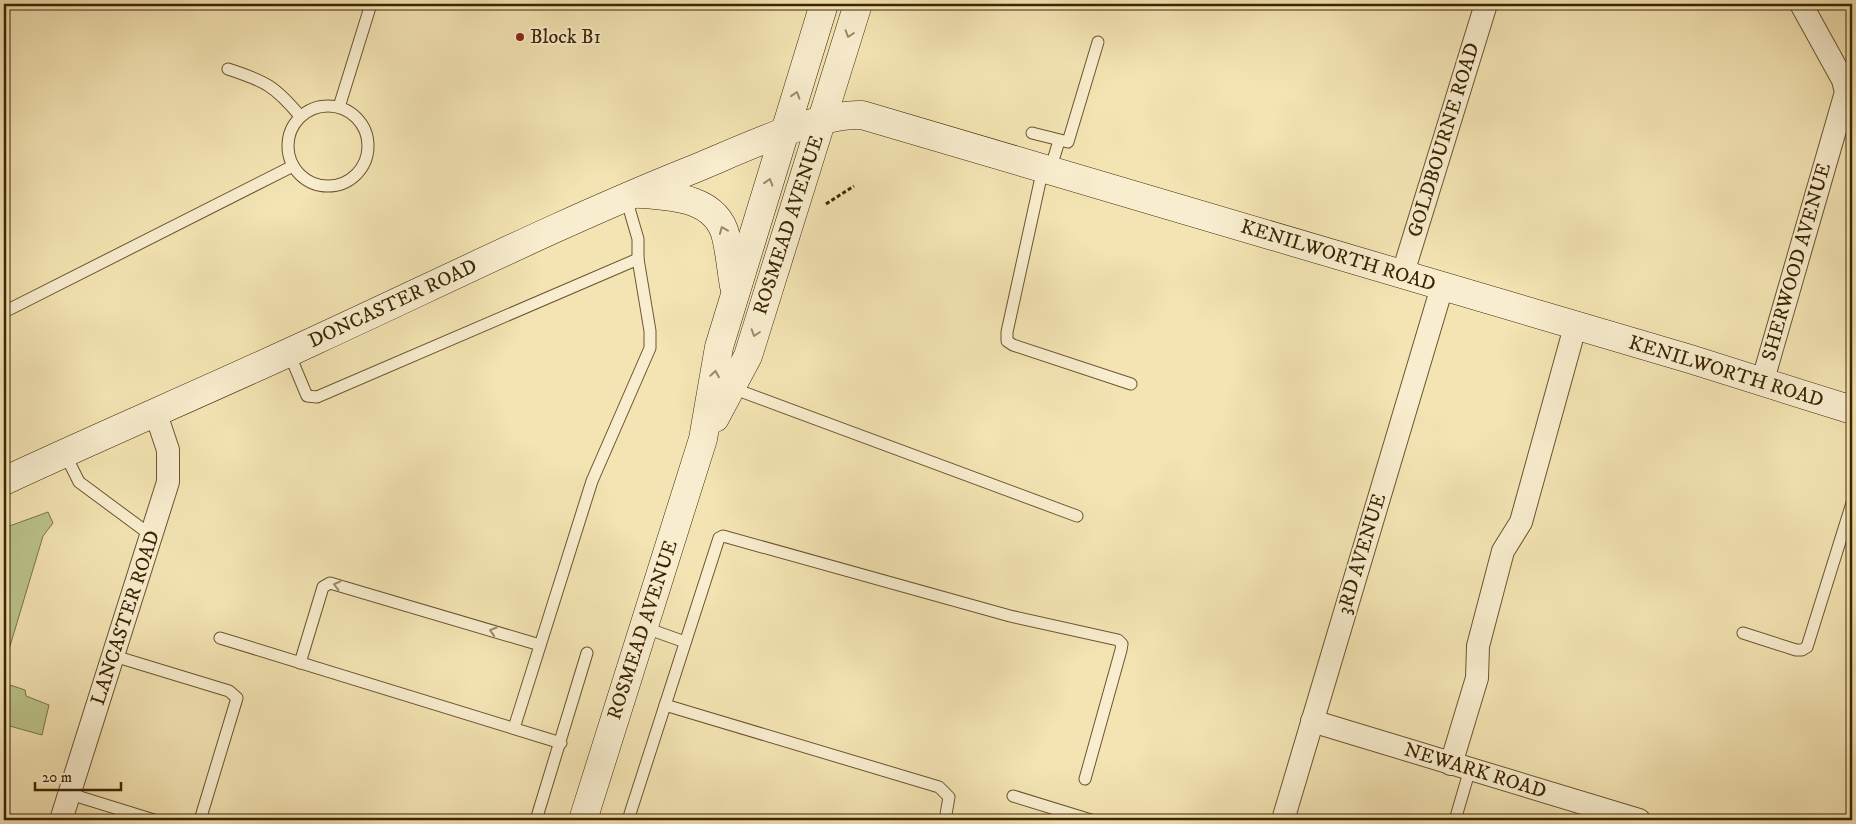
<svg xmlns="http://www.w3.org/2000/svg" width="1856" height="824" font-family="'IM FELL DW Pica',serif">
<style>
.green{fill:#bcc48b;stroke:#7c7446}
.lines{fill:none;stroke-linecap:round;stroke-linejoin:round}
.lane-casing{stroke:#6a552e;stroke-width:13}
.street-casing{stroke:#6a552e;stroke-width:24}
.secondary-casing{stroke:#3c2502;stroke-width:29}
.path{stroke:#3c2502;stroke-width:3;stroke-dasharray:4 2.5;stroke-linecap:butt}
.lane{stroke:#f8edce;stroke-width:11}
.street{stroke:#f8edce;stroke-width:22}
.secondary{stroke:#f8edce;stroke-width:28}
.oneway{stroke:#9a8968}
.poi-dot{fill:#8f2418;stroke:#f8edce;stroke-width:2}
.labels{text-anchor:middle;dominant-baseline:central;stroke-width:4.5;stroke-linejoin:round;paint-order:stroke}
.poi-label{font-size:20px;fill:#3c2502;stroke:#f8edce;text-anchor:start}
.street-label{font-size:20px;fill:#3c2502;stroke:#f8edce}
</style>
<rect width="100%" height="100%" fill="#f4e4b3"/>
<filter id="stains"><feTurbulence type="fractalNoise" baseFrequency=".004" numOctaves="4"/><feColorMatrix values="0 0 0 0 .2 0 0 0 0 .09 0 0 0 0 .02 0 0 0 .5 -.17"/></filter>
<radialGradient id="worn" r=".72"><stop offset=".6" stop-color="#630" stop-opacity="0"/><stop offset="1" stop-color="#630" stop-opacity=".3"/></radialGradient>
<g class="green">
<polygon points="48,512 53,523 43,536 4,666 4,528"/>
<polygon points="4,683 25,690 26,696 49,705 42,735 6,725 4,732"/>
</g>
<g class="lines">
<g class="lane-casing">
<g id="lane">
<path d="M 228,69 C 265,81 275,86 300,116"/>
<circle cx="328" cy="146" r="40"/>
<polyline points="339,107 371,4"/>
<polyline points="1032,133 1068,142 1098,42"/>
<polyline points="1043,168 1007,332 1007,341 1013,345 1131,384"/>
<polyline points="1050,170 1059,141"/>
<polyline points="4,312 293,166"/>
<polyline points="289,353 307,396 317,397 638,259"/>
<polyline points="732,388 1077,516"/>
<polyline points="65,454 79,482 152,536"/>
<polyline points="643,627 685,642"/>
<polyline points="1743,633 1796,650 1802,650 1807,647 1852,503"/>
<polyline points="220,638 561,743"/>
<polyline points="114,656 229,691 237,698 200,820"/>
<polyline points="300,663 323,587 330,583 540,645"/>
<polyline points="665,705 939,787 949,797 945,820"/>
<polyline points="514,728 592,481 650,348 650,331 638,259 638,239 626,198"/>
<polyline points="70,794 154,820"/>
<polyline points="1013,796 1091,820"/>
<polyline points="536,820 587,653"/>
<polyline points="628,820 719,538 723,536 1010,616 1118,640 1122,644 1121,650 1085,779"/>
<polyline points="1455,820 1470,769"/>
</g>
</g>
<g class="street-casing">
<g id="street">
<polyline points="1402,276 1486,4"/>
<polyline points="1762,383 1846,92 1843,80 1801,4"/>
<polyline points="1312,721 1639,820"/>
<polyline points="1451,764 1477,678 1478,646 1503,551 1521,522 1575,327"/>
<polyline points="61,820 168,482 168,450 156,414"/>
<polyline points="1283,820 1442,287"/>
</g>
</g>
<g class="secondary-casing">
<g id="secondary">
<path d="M 640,194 C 673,196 717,198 726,237 C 730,253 731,270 734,286"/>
<polyline points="715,418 748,356 858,4"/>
<path d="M 4,481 C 107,433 213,388 316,340 C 440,283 562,222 689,171 C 734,153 815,113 862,115 L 1690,359 L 1852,410"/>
<polyline points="583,820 703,439 719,347 824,4"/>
</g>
</g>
<polyline class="path" points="826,204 854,186"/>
<use href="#lane" class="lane"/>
<use href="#street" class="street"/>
<use href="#secondary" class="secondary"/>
</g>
<defs><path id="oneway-chevron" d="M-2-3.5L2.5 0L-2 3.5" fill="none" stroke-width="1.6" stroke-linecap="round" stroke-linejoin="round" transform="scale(1.25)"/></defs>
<g class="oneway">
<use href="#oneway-chevron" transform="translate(849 34) rotate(108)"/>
<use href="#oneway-chevron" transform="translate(796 95) rotate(-73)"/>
<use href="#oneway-chevron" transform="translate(769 182) rotate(-73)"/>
<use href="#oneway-chevron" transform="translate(723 230) rotate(-112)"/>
<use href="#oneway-chevron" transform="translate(755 333) rotate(108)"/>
<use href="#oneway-chevron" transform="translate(715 374) rotate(-81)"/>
<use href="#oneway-chevron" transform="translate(337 585) rotate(-166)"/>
<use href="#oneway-chevron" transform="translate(493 631) rotate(-163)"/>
</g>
<circle class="poi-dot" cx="520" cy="37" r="5"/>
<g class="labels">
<g class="poi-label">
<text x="530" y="37">Block B1</text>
</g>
<g class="street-label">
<text transform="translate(1444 140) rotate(-73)">GOLDBOURNE ROAD</text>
<text transform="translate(789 225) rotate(-72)">ROSMEAD AVENUE</text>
<text transform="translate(1338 256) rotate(17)">KENILWORTH ROAD</text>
<text transform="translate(1797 262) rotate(-74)">SHERWOOD AVENUE</text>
<text transform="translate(393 304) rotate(-25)">DONCASTER ROAD</text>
<text transform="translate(1726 372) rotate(17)">KENILWORTH ROAD</text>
<text transform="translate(1362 554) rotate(-73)">3RD AVENUE</text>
<text transform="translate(126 618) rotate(-72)">LANCASTER ROAD</text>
<text transform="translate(643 630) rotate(-72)">ROSMEAD AVENUE</text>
<text transform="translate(1475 771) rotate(17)">NEWARK ROAD</text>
</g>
</g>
<rect width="1856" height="824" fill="none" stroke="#f4e4b3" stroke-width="20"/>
<rect x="5" y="5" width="1846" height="814" fill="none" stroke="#3c2502" stroke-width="2.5"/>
<rect x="10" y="10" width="1836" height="804" fill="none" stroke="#3c2502"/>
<path d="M35 782v8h86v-8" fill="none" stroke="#3c2502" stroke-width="2.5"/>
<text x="42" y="782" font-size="15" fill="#3c2502" stroke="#f8edce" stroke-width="4" paint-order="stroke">20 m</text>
<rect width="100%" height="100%" filter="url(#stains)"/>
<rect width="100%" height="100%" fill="url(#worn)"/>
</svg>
